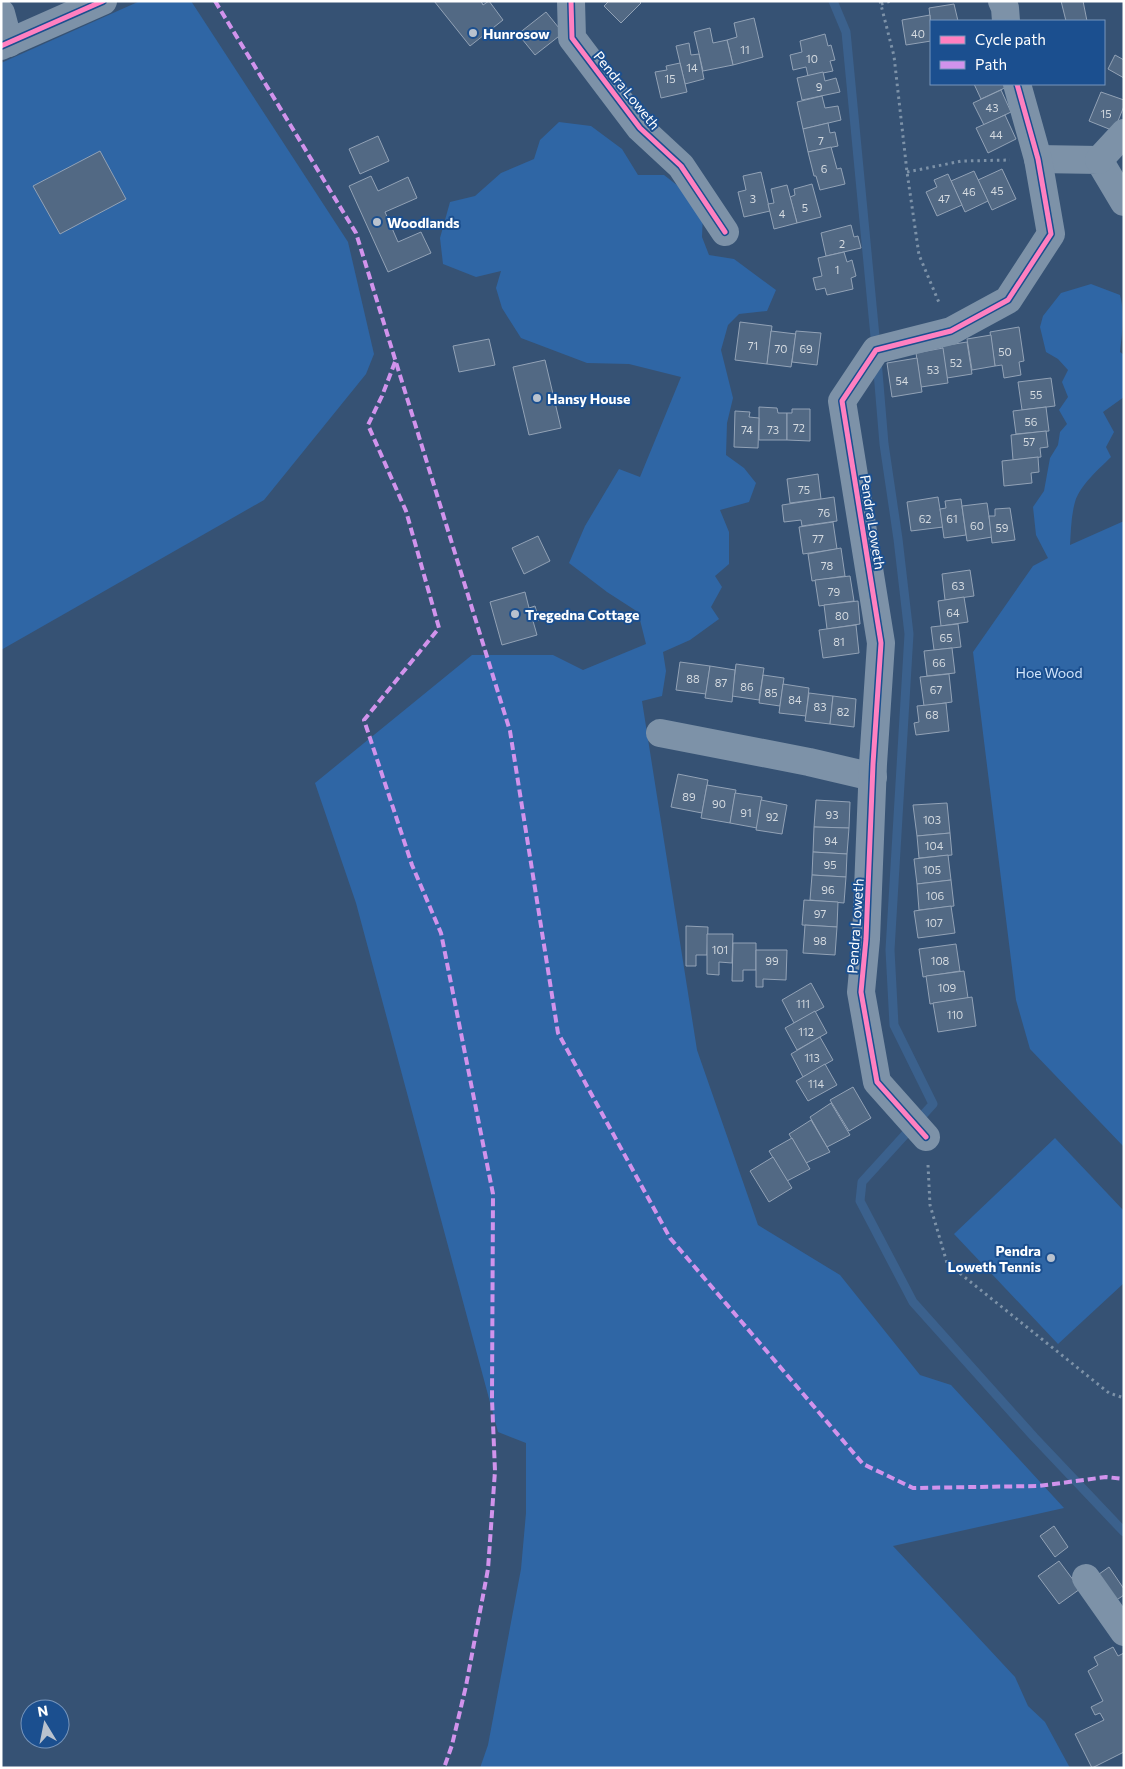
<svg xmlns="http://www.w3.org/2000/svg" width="1125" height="1769" font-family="Commissioner,sans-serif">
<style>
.green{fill:#2f66a5}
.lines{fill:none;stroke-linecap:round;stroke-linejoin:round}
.stream{stroke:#3b618d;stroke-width:9}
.building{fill:#526984;stroke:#92a2b6}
.path{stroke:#7d92a8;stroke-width:3;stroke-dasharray:2.5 4;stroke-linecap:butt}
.minor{stroke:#7d92a8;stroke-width:28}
.quiet{stroke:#d193ec;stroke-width:4;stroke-dasharray:8 4;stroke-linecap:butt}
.cycleway-casing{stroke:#1b4f8f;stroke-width:8}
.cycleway{stroke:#ff80c0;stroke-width:5}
.poi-dot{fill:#b9c2ce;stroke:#1b4f8f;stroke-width:2}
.labels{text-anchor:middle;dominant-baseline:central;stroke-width:4;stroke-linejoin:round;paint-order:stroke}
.number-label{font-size:11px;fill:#d4dae0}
.poi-label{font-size:14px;font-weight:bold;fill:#fff;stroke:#1b4f8f;text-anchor:start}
.street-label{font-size:14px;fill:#fff;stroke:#1b4f8f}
.park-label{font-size:14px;fill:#cfe3fa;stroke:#1b4f8f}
</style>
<rect width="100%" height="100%" fill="#365274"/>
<g class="green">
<polygon points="140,1 191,1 348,242 374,354 366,374 264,500 1,650 1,63"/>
<polygon points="559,122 591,126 622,149 638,175 664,175 682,189 703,213 702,237 709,255 734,259 776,290 767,311 739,314 728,325 721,350 733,398 727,423 726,455 744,468 756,483 749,502 720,510 729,532 729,564 715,576 722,587 711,607 719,619 690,640 663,652 666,671 662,696 642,701 697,1050 758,1225 840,1275 920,1375 951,1385 1064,1508 893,1546 1015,1677 1028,1706 1045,1722 1070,1768 480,1768 488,1745 521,1569 526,1513 526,1443 498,1432 356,903 315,783 472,655 553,655 583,670 646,644 638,612 607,592 569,563 585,526 619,469 640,477 681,377 629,364 587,363 521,338 502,308 496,288 501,271 476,277 443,264 440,238 450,202 475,196 501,173 534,159 540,140"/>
<path d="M 1091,284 L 1120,295 C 1125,313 1122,333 1120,352 L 1124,355 L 1124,397 L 1103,412 L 1114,432 L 1106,447 L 1111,457 C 1099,469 1080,485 1075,502 C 1071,516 1071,531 1070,545 L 1124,521 L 1124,1147 L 1030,1049 L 1016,1000 L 973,652 L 1033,566 L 1048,558 L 1036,535 L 1033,507 L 1044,491 L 1050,458 L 1058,445 L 1060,432 L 1067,424 L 1059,410 L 1068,397 L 1062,382 L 1068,370 L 1058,359 L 1046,352 L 1040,327 L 1043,316 L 1061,293 Z"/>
<polygon points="1055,1138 1124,1211 1124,1283 1058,1344 954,1234"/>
</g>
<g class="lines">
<g class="stream">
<polyline points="833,1 846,32 876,347"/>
<polyline points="877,360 884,444 898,539 909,634 890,950 894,1025 933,1104 862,1182 860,1201 913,1302 1034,1437 1124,1532"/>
</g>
</g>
<g class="building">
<polygon points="434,1 481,1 483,5 489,1 503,20 470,46"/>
<polygon points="609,1 639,1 641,3 621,23 604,6"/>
<polygon points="1061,1 1083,1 1087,21 1066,21"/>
<polygon points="954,4 958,21 931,21 931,25 929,8"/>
<polygon points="546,12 563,33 535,55 518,34"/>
<polygon points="930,15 931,41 906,45 902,20"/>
<polygon points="754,18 763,57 733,65 727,40 737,37 734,23"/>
<polygon points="710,28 713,43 727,40 733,65 703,71 694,32"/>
<polygon points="825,34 828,46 831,45 835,60 830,61 833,71 808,76 806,67 793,70 790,55 802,52 800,41"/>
<polygon points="689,43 691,55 699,54 704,79 685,84 676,46"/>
<polygon points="1115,55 1124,60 1124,78 1108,69"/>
<polygon points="680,63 687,92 661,98 655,72 667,70 666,66"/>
<polygon points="823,72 825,81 836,78 840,92 802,100 797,78"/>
<polygon points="974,84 1008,84 1009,86 981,99"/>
<polygon points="1001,90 1011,112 984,125 973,103"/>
<polygon points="1101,92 1124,100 1124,106 1114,131 1089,121"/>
<polygon points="822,96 825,108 838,106 841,120 803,129 797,102"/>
<polygon points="1005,115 1016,139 988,153 976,128"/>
<polygon points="828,123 830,133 835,132 838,146 808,152 803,129"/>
<polygon points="378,136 389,161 360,174 349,149"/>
<polygon points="831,147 837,169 841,168 845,184 820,190 816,176 814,176 808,152"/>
<polygon points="100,151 126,199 60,234 33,186"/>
<polygon points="1002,169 1016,199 992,210 978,180"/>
<polygon points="974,171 988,201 965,212 951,181"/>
<polygon points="761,172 770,211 744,217 738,192 746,190 743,176"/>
<polygon points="948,174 962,205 937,216 926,192 937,187 934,180"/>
<polygon points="371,176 378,191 408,177 417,198 385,212 398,242 421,232 431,253 388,272 349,186"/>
<polygon points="812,184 821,217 797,223 790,197 795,195 794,189"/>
<polygon points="787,185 797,223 774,229 768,204 774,203 771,189"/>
<polygon points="851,225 854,237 858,236 861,248 826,256 821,233"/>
<polygon points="844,252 847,262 852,260 856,276 851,278 853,289 827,295 825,288 816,290 813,278 822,276 818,258"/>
<polygon points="740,322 772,326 767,364 735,360"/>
<polygon points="1019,327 1024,361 1019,362 1021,375 1004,378 1002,365 995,366 990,332"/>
<polygon points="771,331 796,334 791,367 767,364"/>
<polygon points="796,331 821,333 817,365 792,362"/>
<polygon points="991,335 995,366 972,370 967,339"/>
<polygon points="489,339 495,365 459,372 453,346"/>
<polygon points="967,342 972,374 947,378 942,346"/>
<polygon points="943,348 948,383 921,387 916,353"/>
<polygon points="917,358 922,392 892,397 887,363"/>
<polygon points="545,360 561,428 529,435 513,367"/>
<polygon points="1051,378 1055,406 1022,410 1018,382"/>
<polygon points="759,407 777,408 778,413 787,413 787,440 759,440"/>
<polygon points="1046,407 1049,431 1016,434 1013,411"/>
<polygon points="792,409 810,409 810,441 787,440 787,413 792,413"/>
<polygon points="735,411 750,412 749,417 759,418 758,448 734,447"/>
<polygon points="1046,431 1048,447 1040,448 1041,457 1013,460 1011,435"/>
<polygon points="1038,457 1039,472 1031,473 1032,483 1004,486 1002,461"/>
<polygon points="818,474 821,499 790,503 787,479"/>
<polygon points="834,497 837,521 802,526 801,520 784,522 782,505"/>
<polygon points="938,497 943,527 911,531 907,502"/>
<polygon points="961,499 966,535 944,538 940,509 946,508 945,501"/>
<polygon points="987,503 992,537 967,541 962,506"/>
<polygon points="1010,508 1015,540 992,543 989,516 995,516 995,509"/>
<polygon points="833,522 837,549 803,554 799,527"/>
<polygon points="538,536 550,561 524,574 512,548"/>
<polygon points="841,548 845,576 812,581 808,554"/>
<polygon points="970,570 974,596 945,600 942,574"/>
<polygon points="850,576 854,601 819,606 815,580"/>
<polygon points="525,592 529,608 535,606 539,620 533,621 537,635 502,645 490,602"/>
<polygon points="964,597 968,622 941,626 938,601"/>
<polygon points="858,601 860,624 827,629 824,605"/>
<polygon points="958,624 961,647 934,650 931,627"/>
<polygon points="856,625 859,653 823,658 819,630"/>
<polygon points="952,648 955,673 927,676 924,651"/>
<polygon points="680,662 710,666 706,694 676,690"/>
<polygon points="736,664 764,668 759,700 732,696"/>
<polygon points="710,666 735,670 732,702 705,698"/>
<polygon points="949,674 952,702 924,706 920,677"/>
<polygon points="763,675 784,678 780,706 759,703"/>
<polygon points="783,684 809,688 806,716 779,713"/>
<polygon points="809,693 833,696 830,724 805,721"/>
<polygon points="833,696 856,699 854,727 830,724"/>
<polygon points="946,703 949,731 916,735 914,723 919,722 917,706"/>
<polygon points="678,774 708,780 702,813 671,807"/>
<polygon points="707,785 736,790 730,823 701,818"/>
<polygon points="735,793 762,797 757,828 730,823"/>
<polygon points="761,800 787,805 782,834 756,830"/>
<polygon points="816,800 850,802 849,828 814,827"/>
<polygon points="947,803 950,833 917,836 913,805"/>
<polygon points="814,827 849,828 847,854 813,852"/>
<polygon points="950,833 952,855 919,858 917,836"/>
<polygon points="813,852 847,854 846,877 812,875"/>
<polygon points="948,855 951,880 917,884 914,859"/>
<polygon points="812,875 846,877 844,903 810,900"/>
<polygon points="951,880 954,906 919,910 917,884"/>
<polygon points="804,900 838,902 837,927 802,925"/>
<polygon points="951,906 955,933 918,938 914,911"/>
<polygon points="805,925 837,927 835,955 803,953"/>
<polygon points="686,926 708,927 707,955 696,955 696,966 686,966"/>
<polygon points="707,934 733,934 732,963 719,962 719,975 707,974"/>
<polygon points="733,943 756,943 756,970 743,970 743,981 732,981"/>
<polygon points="956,944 960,971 923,977 919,949"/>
<polygon points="756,950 787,950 786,980 763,979 763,987 756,987"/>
<polygon points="964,971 968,998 930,1004 926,976"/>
<polygon points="811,983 824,1007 794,1023 782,1000"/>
<polygon points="972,997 976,1026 938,1032 933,1003"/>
<polygon points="815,1011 827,1033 797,1050 785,1028"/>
<polygon points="820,1037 833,1060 803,1077 791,1054"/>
<polygon points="825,1064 837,1085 808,1101 796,1081"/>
<polygon points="853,1087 871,1118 849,1131 830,1100"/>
<polygon points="831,1103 850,1135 827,1147 810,1117"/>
<polygon points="811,1120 830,1152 806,1163 789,1134"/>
<polygon points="792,1138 810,1169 787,1181 769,1151"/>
<polygon points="773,1157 792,1188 769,1202 750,1171"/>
<polygon points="1054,1526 1068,1547 1055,1557 1040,1536"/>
<polygon points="1059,1561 1080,1589 1059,1604 1038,1576"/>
<polygon points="1109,1567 1124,1589 1124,1595 1109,1605 1092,1579"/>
<polygon points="1113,1647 1118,1656 1124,1653 1124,1752 1092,1768 1075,1734 1104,1720 1100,1713 1095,1715 1091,1707 1103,1701 1088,1671 1098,1665 1094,1657"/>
</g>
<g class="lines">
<g class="path">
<polyline points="880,1 894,56 907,172 919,255 940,305"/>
<polyline points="881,4 891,1"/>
<polyline points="907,172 962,161 1010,160"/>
<polyline points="928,1165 930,1205 947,1263 1109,1393 1124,1398"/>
</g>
<g class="minor">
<polyline points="571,1 572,38 640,128 681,166 725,232"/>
<polyline points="1002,1 1005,8 1006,21"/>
<polyline points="1,13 9,43"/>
<polyline points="1,46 103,1"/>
<polyline points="1038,159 1099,160 1124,202"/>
<polyline points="1099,160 1124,133"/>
<polyline points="660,733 809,762 873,777"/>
<polyline points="926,1137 877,1082 861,992 866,939 873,764 881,643 842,401 876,350 951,331 1008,300 1051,234 1038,159 1017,84"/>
<polyline points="1086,1578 1124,1632"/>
</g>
<g class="quiet">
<polyline points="215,1 356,233 510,731 558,1033 670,1238 863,1464 913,1488 1039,1486 1106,1477 1124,1479"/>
<polyline points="395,362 382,396 368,425 406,511 439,628 364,720 412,865 441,933 493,1194 492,1399 495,1471 488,1569 466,1686 452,1745 444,1768"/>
</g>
<g class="cycleway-casing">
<g id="cycleway">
<polyline points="571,1 572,38 640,128 681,166 725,232"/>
<polyline points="1,46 103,1"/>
<polyline points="926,1137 877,1082 861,992 866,939 873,764 881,643 842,401 876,350 951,331 1008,300 1051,234 1038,159 1017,84"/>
</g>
</g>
<use href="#cycleway" class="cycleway"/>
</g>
<g class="poi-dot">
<circle cx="473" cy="33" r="5"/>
<circle cx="377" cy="222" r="5"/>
<circle cx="537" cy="398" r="5"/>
<circle cx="515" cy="614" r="5"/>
<circle cx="1051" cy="1258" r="5"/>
</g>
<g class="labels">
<g class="number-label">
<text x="918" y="33">40</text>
<text x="745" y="49">11</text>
<text x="812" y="58">10</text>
<text x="692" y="67">14</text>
<text x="670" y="78">15</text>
<text x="819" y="86">9</text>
<text x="992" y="107">43</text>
<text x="1106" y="113">15</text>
<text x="996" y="134">44</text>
<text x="821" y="140">7</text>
<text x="824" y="168">6</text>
<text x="997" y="190">45</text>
<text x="969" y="191">46</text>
<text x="753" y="198">3</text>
<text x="944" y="198">47</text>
<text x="805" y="207">5</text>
<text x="782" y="213">4</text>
<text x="842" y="243">2</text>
<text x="837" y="269">1</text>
<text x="753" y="345">71</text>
<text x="781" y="348">70</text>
<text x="806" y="348">69</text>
<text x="1005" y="351">50</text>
<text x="956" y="362">52</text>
<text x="933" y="369">53</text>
<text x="902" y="380">54</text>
<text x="1036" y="394">55</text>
<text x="1031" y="421">56</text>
<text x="799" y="427">72</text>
<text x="747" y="429">74</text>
<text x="773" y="429">73</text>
<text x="1029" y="441">57</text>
<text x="804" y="489">75</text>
<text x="824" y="512">76</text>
<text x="925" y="518">62</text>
<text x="952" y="518">61</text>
<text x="977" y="525">60</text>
<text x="1002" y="527">59</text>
<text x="818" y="538">77</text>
<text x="827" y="565">78</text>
<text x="958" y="585">63</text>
<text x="834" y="591">79</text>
<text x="953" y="612">64</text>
<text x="842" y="615">80</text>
<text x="946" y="637">65</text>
<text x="839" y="641">81</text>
<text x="939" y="662">66</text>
<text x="693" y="678">88</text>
<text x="721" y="682">87</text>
<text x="747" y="686">86</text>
<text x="936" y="689">67</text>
<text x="771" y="692">85</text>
<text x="795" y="699">84</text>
<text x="820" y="706">83</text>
<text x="843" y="711">82</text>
<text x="932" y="714">68</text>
<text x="689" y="796">89</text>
<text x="719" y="803">90</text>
<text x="746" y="812">91</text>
<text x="832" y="814">93</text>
<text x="772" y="816">92</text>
<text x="932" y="819">103</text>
<text x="831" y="840">94</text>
<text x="934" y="845">104</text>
<text x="830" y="864">95</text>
<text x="932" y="869">105</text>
<text x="828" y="889">96</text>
<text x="935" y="895">106</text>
<text x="820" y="913">97</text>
<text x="934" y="922">107</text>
<text x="820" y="940">98</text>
<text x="720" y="949">101</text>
<text x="772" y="960">99</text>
<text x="940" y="960">108</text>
<text x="947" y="987">109</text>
<text x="803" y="1003">111</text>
<text x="955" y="1014">110</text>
<text x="806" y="1031">112</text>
<text x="812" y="1057">113</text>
<text x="816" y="1083">114</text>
</g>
<g class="poi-label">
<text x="483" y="33">Hunrosow</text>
<text x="387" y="222">Woodlands</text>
<text x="547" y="398">Hansy House</text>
<text x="525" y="614">Tregedna Cottage</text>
<text x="1041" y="1250" text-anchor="end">Pendra<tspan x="1041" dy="16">Loweth Tennis</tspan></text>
</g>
<g class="street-label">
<text transform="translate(627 90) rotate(51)">Pendra Loweth</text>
<text transform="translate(873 522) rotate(81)">Pendra Loweth</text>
<text transform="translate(855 926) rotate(-86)">Pendra Loweth</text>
</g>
<g class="park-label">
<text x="1049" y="672">Hoe Wood</text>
</g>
</g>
<rect width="1125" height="1769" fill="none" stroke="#ffffff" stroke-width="5"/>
<rect x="930" y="20" width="175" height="65" fill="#1b4f8f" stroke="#7695bc"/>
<rect x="940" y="36" width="25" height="8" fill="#ff80c0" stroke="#7695bc"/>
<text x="975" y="45" font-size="15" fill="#ffffff">Cycle path</text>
<rect x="940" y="61" width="25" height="8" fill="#d193ec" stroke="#7695bc"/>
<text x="975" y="70" font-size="15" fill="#ffffff">Path</text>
<g transform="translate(45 1724) rotate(350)"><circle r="24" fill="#1b4f8f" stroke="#7695bc"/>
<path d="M0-4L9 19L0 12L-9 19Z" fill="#b9c2ce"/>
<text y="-8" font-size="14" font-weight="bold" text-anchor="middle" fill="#ffffff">N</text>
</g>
</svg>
